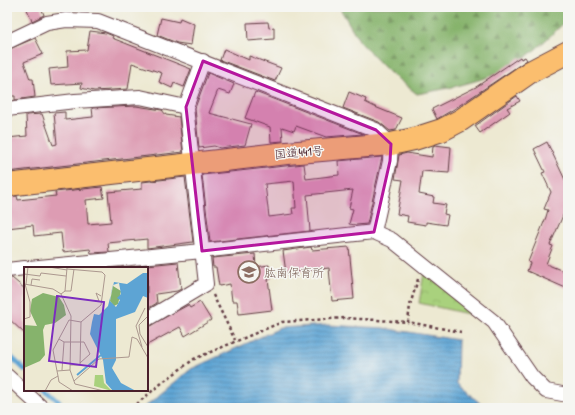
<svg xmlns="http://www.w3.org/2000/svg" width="575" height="415" font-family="'Patrick Hand','Klee One',sans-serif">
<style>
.forest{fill:url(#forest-firs);stroke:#68694c}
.park{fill:url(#park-crowns);stroke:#7a7854}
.water{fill:url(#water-rules);stroke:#546280}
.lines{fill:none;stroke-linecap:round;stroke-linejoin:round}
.stream{stroke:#5da4d4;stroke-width:4.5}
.building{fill:#dd9cb3;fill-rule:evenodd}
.street-casing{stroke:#623d44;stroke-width:16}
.highway-casing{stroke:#623d44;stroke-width:24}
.path{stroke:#623d44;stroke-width:2.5;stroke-dasharray:3 3;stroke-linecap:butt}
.street{stroke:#fff;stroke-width:14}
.highway{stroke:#fbbe6e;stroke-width:22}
.marked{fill:#b5179e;fill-opacity:0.2;stroke:#b5179e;stroke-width:3;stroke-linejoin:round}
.labels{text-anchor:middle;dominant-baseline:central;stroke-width:3;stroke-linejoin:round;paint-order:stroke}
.street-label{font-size:12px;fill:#4a1f2b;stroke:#f6f6f2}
.education-label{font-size:12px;fill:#785e54;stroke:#f6f6f2;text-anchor:start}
.inset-river{fill:none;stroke:#5da4d4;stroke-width:2}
.inset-road{fill:none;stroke:#ac988f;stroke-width:1}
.view{fill:#7b2cbf;fill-opacity:0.15;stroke:#7b2cbf;stroke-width:2}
.inset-edge{fill:none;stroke:#4a1f2b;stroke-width:2}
</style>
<defs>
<pattern id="forest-firs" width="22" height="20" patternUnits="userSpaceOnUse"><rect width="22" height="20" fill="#86b36c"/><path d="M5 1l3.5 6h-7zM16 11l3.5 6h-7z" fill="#709159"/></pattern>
<pattern id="park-crowns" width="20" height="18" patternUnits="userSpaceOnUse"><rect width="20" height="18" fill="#a9d17d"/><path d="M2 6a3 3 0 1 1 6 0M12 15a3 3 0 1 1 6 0" fill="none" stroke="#93b36c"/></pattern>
<pattern id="water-rules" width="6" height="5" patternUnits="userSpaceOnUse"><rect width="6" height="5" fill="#5da4d4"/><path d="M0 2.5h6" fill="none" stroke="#4f85ac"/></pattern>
</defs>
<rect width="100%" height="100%" fill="#f6f6f2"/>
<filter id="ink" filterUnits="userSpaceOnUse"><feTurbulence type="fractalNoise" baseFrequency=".025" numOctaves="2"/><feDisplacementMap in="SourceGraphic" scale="8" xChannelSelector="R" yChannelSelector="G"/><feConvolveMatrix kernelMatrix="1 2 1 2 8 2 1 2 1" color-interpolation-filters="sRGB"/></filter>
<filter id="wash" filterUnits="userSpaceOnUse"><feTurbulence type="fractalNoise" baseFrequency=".012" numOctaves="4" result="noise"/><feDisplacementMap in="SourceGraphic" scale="16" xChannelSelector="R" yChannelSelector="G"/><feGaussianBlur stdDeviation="0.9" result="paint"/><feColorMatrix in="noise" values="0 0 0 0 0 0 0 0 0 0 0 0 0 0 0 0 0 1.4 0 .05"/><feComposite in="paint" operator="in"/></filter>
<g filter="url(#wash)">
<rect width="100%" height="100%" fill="#ede9d2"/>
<path class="forest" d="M 339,7 L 568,7 L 568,19 C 550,36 526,61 503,71 C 475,83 446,89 417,94 L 389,72 L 360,42 Z"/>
<polygon class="park" points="424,273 471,307 468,314 419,303"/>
<polygon class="water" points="328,325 383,328 458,340 457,384 486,408 143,408 191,369 280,328"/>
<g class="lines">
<g class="stream">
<polyline points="7,353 25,370"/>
<polyline points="46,390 66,408"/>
</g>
</g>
<g id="blocks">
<g class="building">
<polygon points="26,7 41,7 44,15 32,21"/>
<polygon points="161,18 179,22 180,18 194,24 191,45 177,43 157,35"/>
<polygon points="268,22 269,28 274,27 274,39 248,41 247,23"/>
<polygon points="90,31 106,33 113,36 112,38 191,69 184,87 174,83 172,88 159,82 162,73 132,63 128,89 94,91 81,88 82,83 51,85 49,69 68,67 67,51 87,50"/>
<polygon points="35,38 43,54 24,62 30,79 33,79 35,97 15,100 15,96 7,96 7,50"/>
<polygon points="224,49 249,60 249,56 281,68 275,81 220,60"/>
<polygon points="520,57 521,59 525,57 527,60 454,109 437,119 432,109 476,87"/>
<polygon points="208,73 234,84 230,94 218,90 209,113 251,124 245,145 220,148 214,146 199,148 195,108"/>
<polygon points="255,92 363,134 326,137 296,126 294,131 282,127 283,141 271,142 270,127 245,118"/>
<polygon points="349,92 366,99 365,102 375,107 402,118 396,130 390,131 379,122 343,108"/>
<polygon points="517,96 520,101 507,108 510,112 480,133 475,126"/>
<polygon points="136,106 162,110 166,115 179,117 183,152 7,172 7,138 27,136 26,115 42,114 53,145 57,144 54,113 65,112 65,120 93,117 92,108"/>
<polygon points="547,142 568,186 568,204 550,245 553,246 546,264 568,273 568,289 527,271 530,263 528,262 546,217 548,210 544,209 551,192 542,173 545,172 534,149"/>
<polygon points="435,145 451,147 449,173 422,171 419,194 434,197 433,203 446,205 444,214 448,215 446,225 426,222 426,225 407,222 408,216 397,214 403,180 395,179 399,155 407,153 432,157 433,146"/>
<path d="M 382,157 L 367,224 L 356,225 L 349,224 L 353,209 L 349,208 L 353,190 L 307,195 L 310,231 L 210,242 L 202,175 L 304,164 L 306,179 L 339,175 L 338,161 ZM 294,181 L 296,208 L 292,208 L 293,214 L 269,217 L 265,184 Z"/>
<polygon points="185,177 193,242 147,248 147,239 108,243 109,252 91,253 90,249 63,252 61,233 34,236 33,225 7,228 7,197 17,196 18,200 56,196 55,192 102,187 104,198 86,200 88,224 111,222 108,192 142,189 142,182"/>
<polygon points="311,247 312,250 349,247 354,299 332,301 329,268 286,273 283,251"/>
<polygon points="255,254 256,267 269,265 271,279 268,279 272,310 239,314 237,301 232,301 230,284 219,286 216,267 213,267 212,258"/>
<polygon points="178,262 181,289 177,291 156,294 157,303 147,309 147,265"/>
<polygon points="7,278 12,278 25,289 25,334 7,317"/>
<polygon points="200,302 211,320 185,336 180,327 147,345 147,327 188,305 190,308"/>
</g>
</g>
</g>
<g filter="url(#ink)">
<use href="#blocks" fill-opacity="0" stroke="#623d44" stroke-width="1"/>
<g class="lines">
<g class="street-casing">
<g id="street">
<polyline points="7,42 47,23 66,20 98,21 376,130 391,144 390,161 374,232"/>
<polyline points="7,109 75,101 140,97 186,107"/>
<polyline points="29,268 202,251 374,232 392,240 494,322 532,377 546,391 568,395"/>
<polyline points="7,270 25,268"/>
<polyline points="147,319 206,284 186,107 203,61"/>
<polyline points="7,376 42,408"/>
</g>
</g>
<g class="highway-casing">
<polyline id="highway" points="7,185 287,153 391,144 414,139 442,130 461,120 530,72 568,52"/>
</g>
<g class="path">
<polyline points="418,279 410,305 408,322 461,332"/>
<polyline points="213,295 235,340"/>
<polyline points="132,408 163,382 194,359 282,322 345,318 408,322"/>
</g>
<use href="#street" class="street"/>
<use href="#highway" class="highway"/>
</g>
</g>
<path class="marked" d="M 203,61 L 376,130 L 391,144 L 390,161 L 374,232 L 202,251 L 186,107 Z"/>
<defs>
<g id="school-ring" transform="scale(1.15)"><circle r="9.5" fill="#f6f6f2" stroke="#8d6e63" stroke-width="1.5"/><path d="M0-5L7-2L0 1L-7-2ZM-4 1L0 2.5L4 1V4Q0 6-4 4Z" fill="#8d6e63"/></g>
</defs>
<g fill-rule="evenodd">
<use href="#school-ring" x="249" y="272"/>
</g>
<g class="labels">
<g class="street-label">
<text transform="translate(299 152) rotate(-5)">国道441号</text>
</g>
<g class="education-label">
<text x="264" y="272">肱南保育所</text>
</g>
</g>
<g transform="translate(24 267)">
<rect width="124" height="124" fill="#ede9d2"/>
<path d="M 89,19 L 97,24 L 94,37 L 90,39 L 86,34 ZM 19,26 L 35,30 L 40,38 L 42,48 L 31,56 L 21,58 L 19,63 L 21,88 L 16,94 L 0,101 L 0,58 L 13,59 L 6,44 L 8,32 Z" fill="#86b36c"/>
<path d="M 71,108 L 79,108 L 80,116 L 88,124 L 70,119 Z" fill="#a9d17d"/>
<path d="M 119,6 L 124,6 L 124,31 L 119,29 L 111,45 L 92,52 L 92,93 L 88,101 L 97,116 L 112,124 L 89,124 L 82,116 L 79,93 L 66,67 L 68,55 L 70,47 L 75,48 L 84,39 L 90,15 L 103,17 ZM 95,16 L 97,27 L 93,31 L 96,33 L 92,40 L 86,34 L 87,26 L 89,18 Z" fill="#5da4d4" fill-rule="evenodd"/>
<path class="inset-river" d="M 53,108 L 77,88"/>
<path class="inset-road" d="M 25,0 L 43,3M 43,2 L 78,5 L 81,8 L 77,38 L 57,55 L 56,98 L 46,98M 0,7 L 16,9M 16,9 L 17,6 L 42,9M 0,17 L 29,22 L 37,27 L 47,49 L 46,103 L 51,117 L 80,124M 2,17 L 4,0M 7,18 L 8,12 L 16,13M 41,24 L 47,24 L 50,2M 37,27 L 41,24 L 43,1M 71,34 L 75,34 L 72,26 L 77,29M 124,49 L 115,58 L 116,67 L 124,80M 0,52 L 6,50 L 6,35 L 1,17M 35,72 L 40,75 L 60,75 L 66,87 L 56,96M 118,80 L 112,59 L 121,41M 38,103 L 40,75M 46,103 L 33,104 L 34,109 L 35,115 L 49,124M 33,104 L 29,83 L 45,53 L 57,55M 50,114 L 75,92 L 105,90 L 108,70 L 113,72 L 124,91M 21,124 L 27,113 L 34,109"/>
<path class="view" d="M 33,29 L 80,35 L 72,100 L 25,94 Z"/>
<rect width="124" height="124" class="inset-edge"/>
</g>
<rect width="575" height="415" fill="none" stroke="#f6f6f2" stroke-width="24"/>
</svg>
